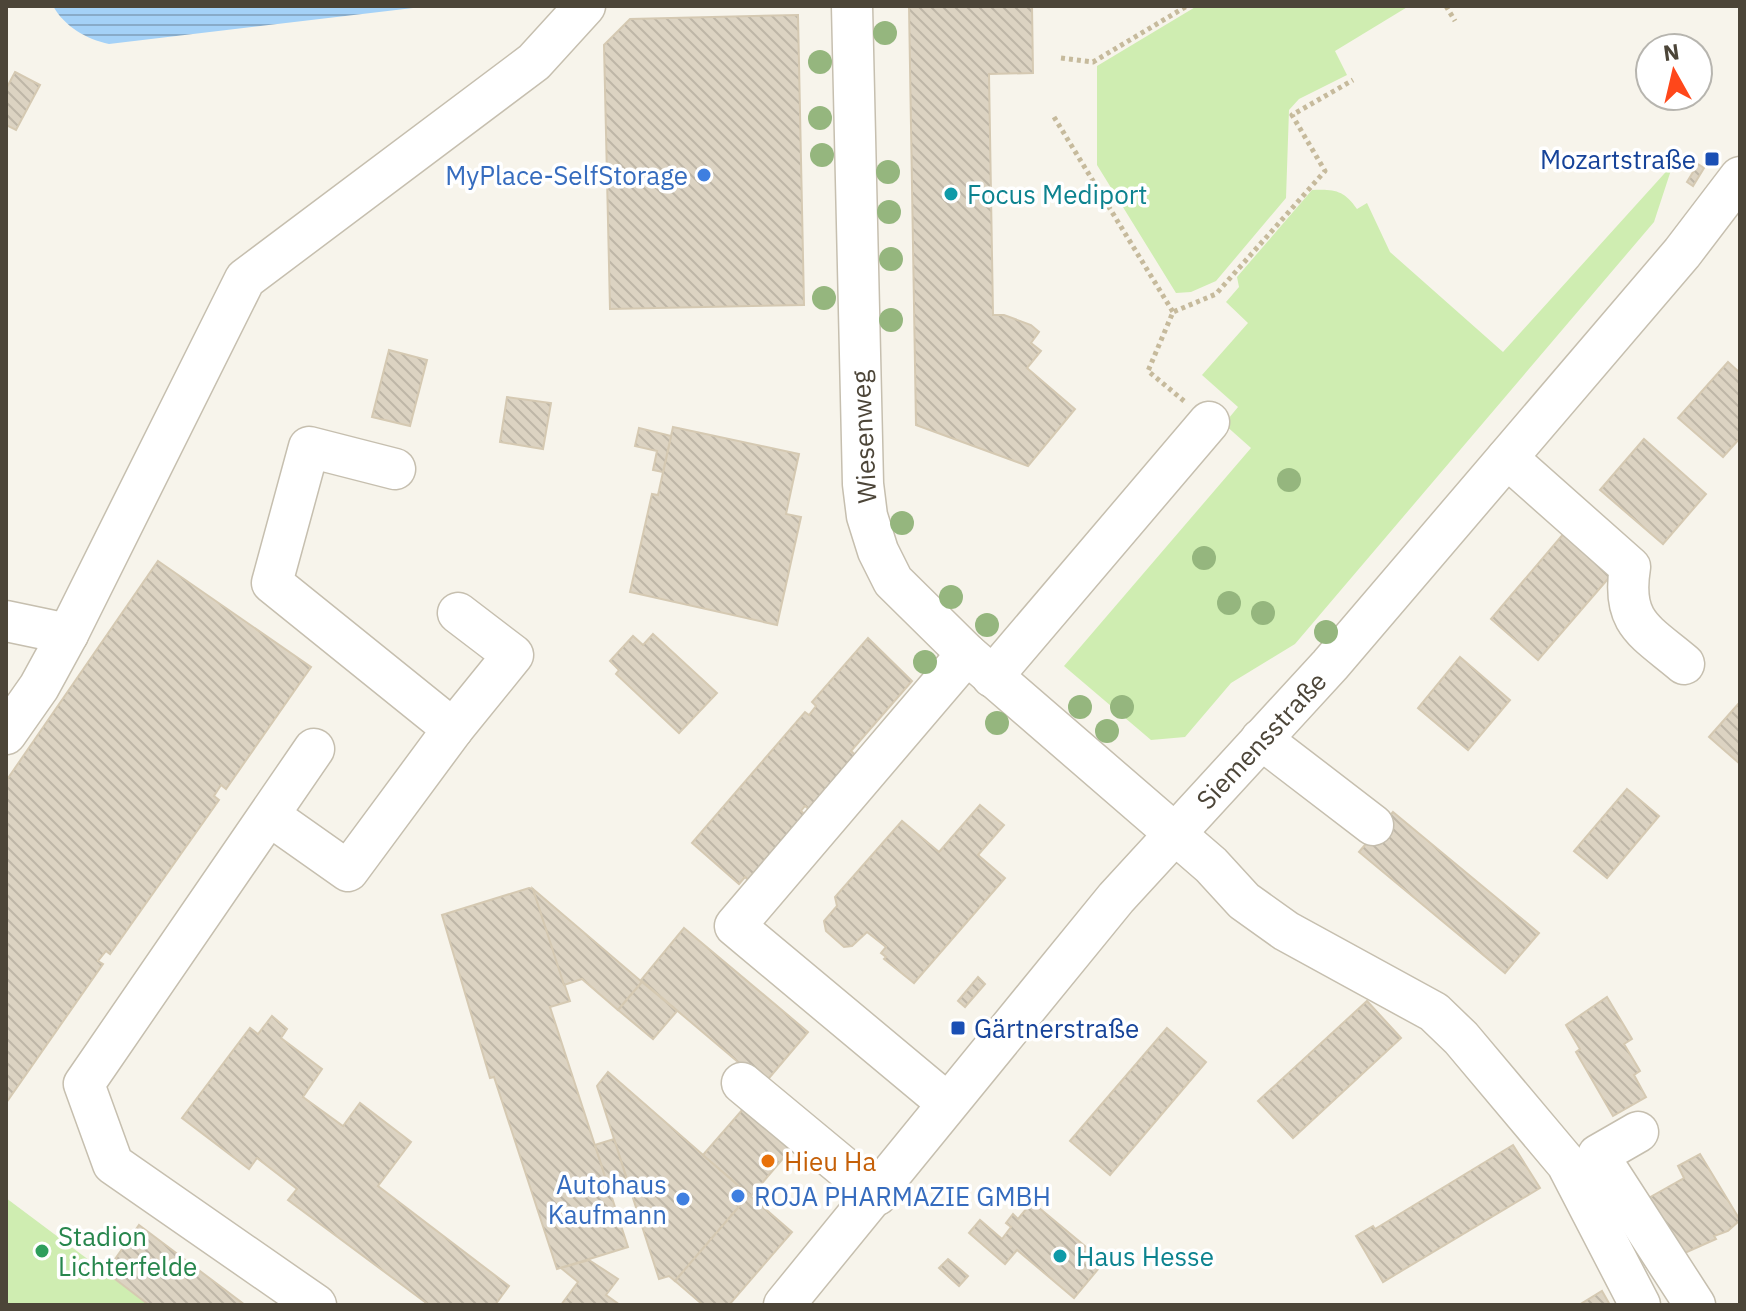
<svg xmlns="http://www.w3.org/2000/svg" width="1746" height="1311" font-family="'IBM Plex Sans',sans-serif">
<style>
.grass{fill:#cfedb1}
.water{fill:url(#water-rules)}
.building{fill:url(#building-back-hatch);stroke:#d5c9b2;stroke-width:2}
.lines{fill:none;stroke-linecap:round;stroke-linejoin:round}
.minor-casing{stroke:#c6bfaf;stroke-width:43}
.path{stroke:#c6ba9c;stroke-width:5;stroke-dasharray:4 4;stroke-linecap:butt}
.minor{stroke:#fff;stroke-width:40}
.tree{fill:#95b67e}
.transit-dot{fill:#1a4fb4;stroke:#fff;stroke-width:3}
.shop-dot{fill:#3f7fe0;stroke:#fff;stroke-width:3}
.culture-dot{fill:#0f9aa8;stroke:#fff;stroke-width:3}
.food-dot{fill:#e8710a;stroke:#fff;stroke-width:3}
.leisure-dot{fill:#2e9e5b;stroke:#fff;stroke-width:3}
.labels{text-anchor:middle;dominant-baseline:central;stroke-width:7;stroke-linejoin:round;paint-order:stroke}
.transit-label{font-size:26px;fill:#164399;stroke:#fff;text-anchor:end}
.shop-label{font-size:26px;fill:#366cbe;stroke:#fff;text-anchor:end}
.culture-label{font-size:26px;fill:#0d838f;stroke:#fff;text-anchor:start}
.street-label{font-size:26px;fill:#4c4538;stroke:#fff}
.food-label{font-size:26px;fill:#c56008;stroke:#fff;text-anchor:start}
.leisure-label{font-size:26px;fill:#27864d;stroke:#fff;text-anchor:start}
</style>
<defs>
<pattern id="water-rules" width="6" height="5" patternUnits="userSpaceOnUse" patternTransform="scale(2)"><rect width="6" height="5" fill="#a4d1f7"/><path d="M0 2.5h6" fill="none" stroke="#88abc9"/></pattern>
<pattern id="building-back-hatch" width="6" height="6" patternUnits="userSpaceOnUse" patternTransform="scale(2)"><rect width="6" height="6" fill="#dcd3c2"/><path d="M-1 5l2 2M0 0l6 6M5-1l2 2" fill="none" stroke="#beb6a7"/></pattern>
</defs>
<rect width="100%" height="100%" fill="#f7f4eb"/>
<g class="grass">
<polygon points="1197,6 1409,6 1335,51 1347,75 1299,99 1289,110 1286,198 1216,281 1191,292 1176,293 1097,165 1097,66"/>
<path d="M 1673,164 L 1654,222 L 1295,644 L 1231,683 L 1185,737 L 1151,740 L 1064,666 L 1251,448 L 1224,424 L 1238,407 L 1202,375 L 1248,323 L 1226,302 L 1239,287 L 1237,277 L 1312,190 C 1334,189 1344,190 1357,209 L 1367,203 L 1390,252 L 1503,352 Z"/>
<polygon points="6,1198 149,1305 6,1305"/>
</g>
<path class="water" d="M 53,6 L 430,6 L 109,44 C 86,39 65,27 53,6 Z"/>
<g class="building">
<polygon points="909,6 1032,6 1033,73 989,74 993,315 1004,315 1031,325 1039,332 1031,343 1041,351 1027,368 1075,409 1028,466 916,425"/>
<polygon points="798,15 804,305 610,309 604,45 630,19"/>
<polygon points="15,72 40,85 16,130 6,125 6,89"/>
<polygon points="1698,164 1704,168 1693,186 1687,182"/>
<polygon points="389,350 427,360 410,426 372,417"/>
<polygon points="1728,362 1740,373 1740,438 1723,457 1678,418"/>
<polygon points="507,397 551,403 543,449 500,442"/>
<polygon points="673,427 799,454 786,514 801,517 777,625 630,592 652,494 658,495"/>
<polygon points="639,428 671,436 663,472 653,470 657,451 635,446"/>
<polygon points="1644,439 1706,494 1663,544 1600,490"/>
<polygon points="1571,525 1619,566 1538,660 1491,619"/>
<polygon points="158,561 311,667 226,789 221,785 214,796 219,800 110,954 106,951 98,961 103,964 6,1103 6,781"/>
<polygon points="653,634 717,693 679,733 616,674 619,670 610,661 633,636 643,645"/>
<polygon points="868,638 912,681 851,751 861,760 816,815 805,806 801,811 808,817 751,883 745,877 739,884 692,843 805,712 809,715 816,706 812,702"/>
<polygon points="1460,657 1510,700 1468,750 1418,708"/>
<polygon points="1740,702 1740,764 1709,737"/>
<polygon points="1627,789 1659,816 1607,878 1574,851"/>
<polygon points="980,805 1004,825 978,855 1005,878 914,983 884,959 886,957 881,953 886,947 867,932 852,946 844,947 826,931 824,921 837,906 835,897 902,821 939,852"/>
<polygon points="1393,812 1539,933 1505,973 1359,852"/>
<polygon points="529,888 533,889 570,1001 550,1007 628,1247 557,1269 494,1077 490,1078 442,915"/>
<polygon points="533,889 642,982 618,1010 582,979 564,985"/>
<polygon points="684,928 808,1032 764,1084 641,980"/>
<polygon points="978,977 985,984 965,1007 958,1001"/>
<polygon points="642,982 677,1011 653,1039 618,1010"/>
<polygon points="1607,997 1632,1039 1624,1044 1640,1071 1634,1075 1646,1097 1613,1116 1576,1052 1580,1049 1566,1025"/>
<polygon points="1367,1001 1401,1038 1293,1138 1258,1101"/>
<polygon points="272,1016 287,1029 281,1038 322,1069 303,1097 343,1126 360,1103 411,1142 378,1186 509,1286 495,1305 429,1305 288,1200 297,1189 257,1158 249,1169 182,1118 250,1028 258,1034"/>
<polygon points="1167,1028 1206,1062 1110,1175 1070,1141"/>
<polygon points="608,1072 749,1195 675,1281 669,1276 659,1279 597,1086"/>
<polygon points="750,1101 797,1142 751,1196 703,1155"/>
<polygon points="614,1139 628,1183 609,1189 595,1145"/>
<polygon points="1513,1145 1540,1188 1383,1282 1356,1236 1373,1226 1375,1229"/>
<polygon points="1700,1154 1740,1220 1728,1231 1714,1236 1716,1239 1678,1256 1645,1200 1684,1178 1678,1166"/>
<polygon points="749,1195 792,1232 729,1305 703,1305 675,1281"/>
<polygon points="1032,1202 1104,1262 1074,1298 1017,1250 1005,1264 969,1233 980,1220 1002,1239 1011,1227 1006,1223 1013,1214 1018,1219"/>
<polygon points="139,1225 245,1305 149,1305 106,1272"/>
<polygon points="948,1259 968,1276 959,1286 939,1268"/>
<polygon points="589,1260 618,1279 606,1295 620,1305 561,1305 578,1282 561,1268"/>
<polygon points="1602,1291 1610,1305 1579,1305"/>
</g>
<g class="lines">
<g class="minor-casing">
<g id="minor">
<polyline points="852,6 863,484 867,516 878,551 893,581 967,654 1211,865 1244,901 1286,931 1434,1012 1461,1038 1567,1164 1640,1305"/>
<path d="M 1507,458 L 1630,567 C 1621,623 1645,631 1684,664"/>
<polyline points="6,621 68,634"/>
<polyline points="992,677 1209,422"/>
<polyline points="453,729 513,655 458,613"/>
<polyline points="6,734 39,687 68,634 245,279 534,62 585,6"/>
<polyline points="1261,739 1373,825"/>
<polyline points="314,749 84,1084 113,1164 316,1305"/>
<polyline points="270,816 348,871 453,729 272,583 309,447 395,469"/>
<polyline points="742,1083 877,1195"/>
<polyline points="947,1103 735,926 967,654"/>
<polyline points="1638,1132 1598,1155 1695,1305"/>
<polyline points="784,1305 1116,898 1330,665 1682,253 1740,177"/>
</g>
</g>
<g class="path">
<polyline points="1446,6 1455,21"/>
<polyline points="1061,58 1093,62 1187,6"/>
<polyline points="1054,117 1173,312"/>
<polyline points="1184,401 1148,371 1173,312 1216,294 1325,171 1292,115 1353,80"/>
</g>
<use href="#minor" class="minor"/>
</g>
<g class="tree">
<circle cx="885" cy="33" r="12"/>
<circle cx="820" cy="62" r="12"/>
<circle cx="820" cy="118" r="12"/>
<circle cx="822" cy="155" r="12"/>
<circle cx="888" cy="172" r="12"/>
<circle cx="889" cy="212" r="12"/>
<circle cx="891" cy="259" r="12"/>
<circle cx="824" cy="298" r="12"/>
<circle cx="891" cy="320" r="12"/>
<circle cx="1289" cy="480" r="12"/>
<circle cx="902" cy="523" r="12"/>
<circle cx="1204" cy="558" r="12"/>
<circle cx="951" cy="597" r="12"/>
<circle cx="1229" cy="603" r="12"/>
<circle cx="1263" cy="613" r="12"/>
<circle cx="987" cy="625" r="12"/>
<circle cx="1326" cy="632" r="12"/>
<circle cx="925" cy="662" r="12"/>
<circle cx="1080" cy="707" r="12"/>
<circle cx="1122" cy="707" r="12"/>
<circle cx="997" cy="723" r="12"/>
<circle cx="1107" cy="731" r="12"/>
</g>
<g class="transit-dot">
<rect x="1704" y="151" width="16" height="16" rx="4"/>
<rect x="950" y="1020" width="16" height="16" rx="4"/>
</g>
<g class="shop-dot">
<circle cx="704" cy="175" r="8"/>
<circle cx="738" cy="1196" r="8"/>
<circle cx="683" cy="1199" r="8"/>
</g>
<g class="culture-dot">
<circle cx="951" cy="194" r="8"/>
<circle cx="1060" cy="1256" r="8"/>
</g>
<circle class="food-dot" cx="768" cy="1161" r="8"/>
<circle class="leisure-dot" cx="42" cy="1251" r="8"/>
<g class="labels">
<g class="transit-label">
<text x="1696" y="159">Mozartstraße</text>
<text x="974" y="1028" text-anchor="start">Gärtnerstraße</text>
</g>
<g class="shop-label">
<text x="688" y="175">MyPlace-SelfStorage</text>
<text x="667" y="1184">Autohaus<tspan x="667" dy="30">Kaufmann</tspan></text>
<text x="754" y="1196" text-anchor="start">ROJA PHARMAZIE GMBH</text>
</g>
<g class="culture-label">
<text x="967" y="194">Focus Mediport</text>
<text x="1076" y="1256">Haus Hesse</text>
</g>
<g class="street-label">
<text transform="translate(863 437) rotate(-93)">Wiesenweg</text>
<text transform="translate(1261 740) rotate(-47)">Siemensstraße</text>
</g>
<g class="food-label">
<text x="784" y="1161">Hieu Ha</text>
</g>
<g class="leisure-label">
<text x="58" y="1236">Stadion<tspan x="58" dy="30">Lichterfelde</tspan></text>
</g>
</g>
<rect width="1746" height="1311" fill="none" stroke="#4c4538" stroke-width="16"/>
<g transform="translate(1674 72) rotate(352)"><circle r="38" fill="#ffffff" stroke="#b7b5af" stroke-width="2"/>
<path d="M0-6L14 30L0 20L-14 30Z" fill="#ff471a"/>
<text y="-12" font-size="22" font-weight="bold" text-anchor="middle" fill="#4c4538">N</text>
</g>
</svg>
